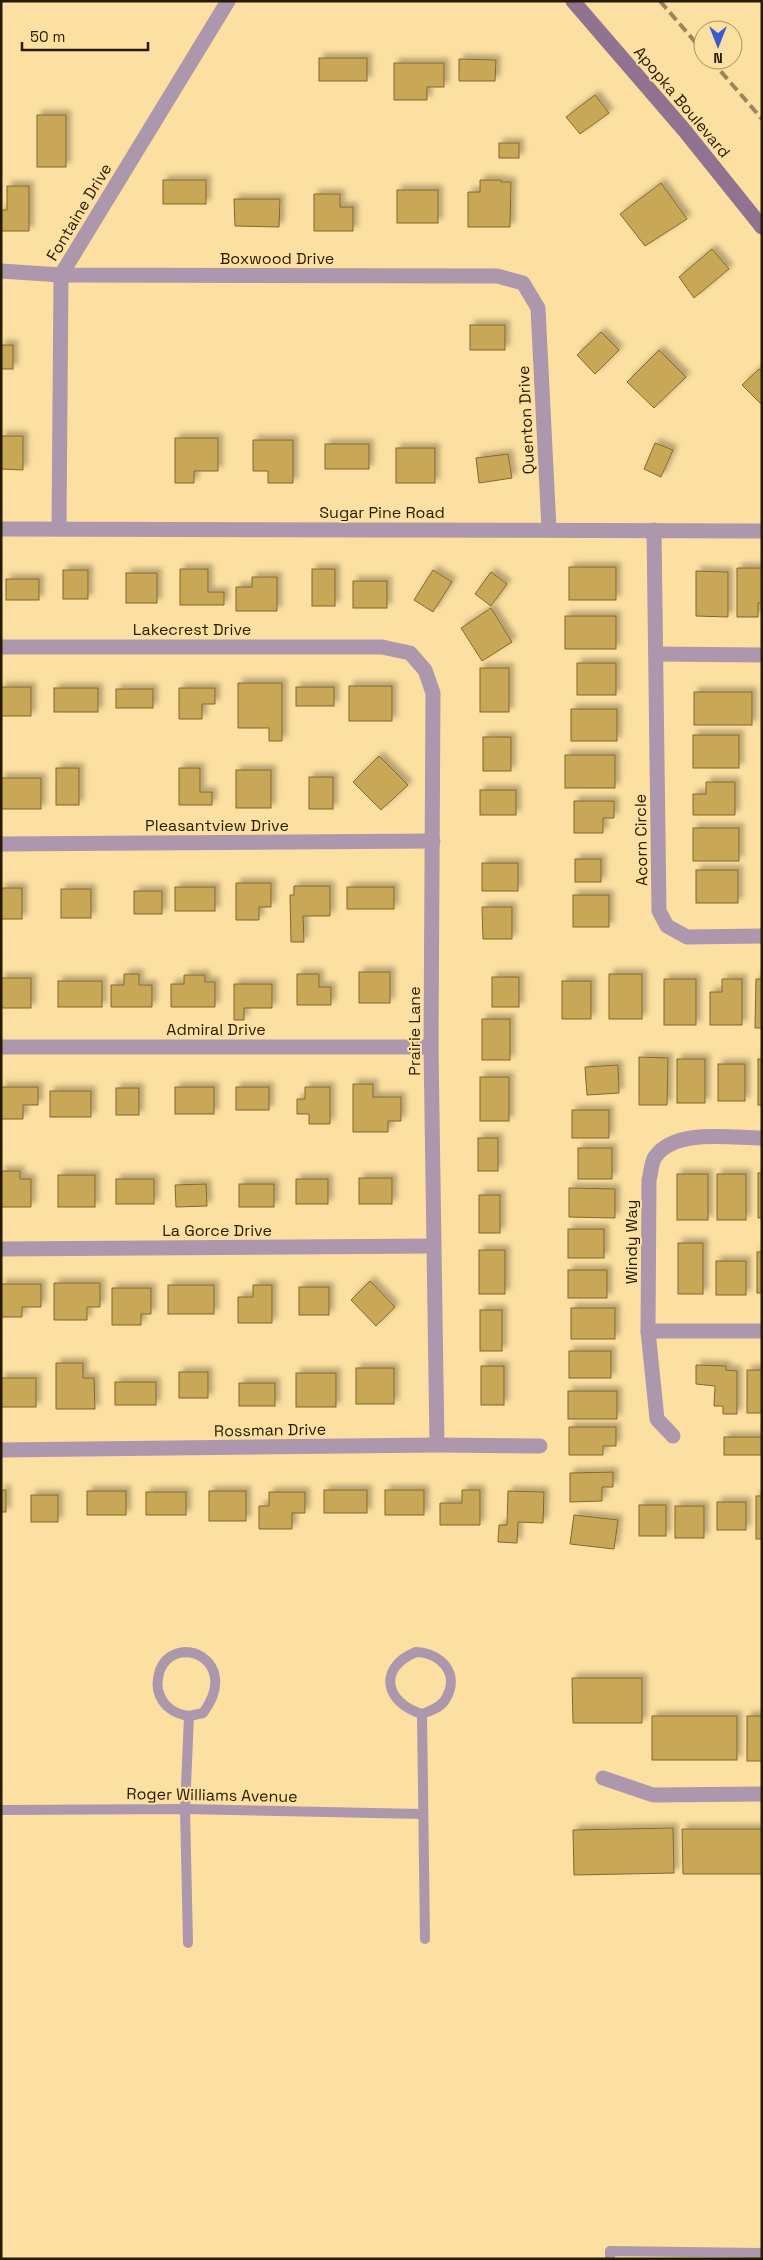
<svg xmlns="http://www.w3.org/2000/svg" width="763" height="2260" font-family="'Space Grotesk',sans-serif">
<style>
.building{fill:#c8a757;stroke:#82692c;filter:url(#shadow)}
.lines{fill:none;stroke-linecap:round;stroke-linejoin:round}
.lane{stroke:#ad97ac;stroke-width:10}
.street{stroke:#ad97ac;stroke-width:15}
.secondary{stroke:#917291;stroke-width:15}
.rail{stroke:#9a8659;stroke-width:4;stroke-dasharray:10 5;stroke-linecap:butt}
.labels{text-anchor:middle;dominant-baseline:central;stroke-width:4;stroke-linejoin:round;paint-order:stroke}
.street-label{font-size:16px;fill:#251b03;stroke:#fce0a1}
</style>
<defs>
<filter id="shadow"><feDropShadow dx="4.5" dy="-4.5" stdDeviation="2.5" flood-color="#0004"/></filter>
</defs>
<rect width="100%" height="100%" fill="#fce0a1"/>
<g class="building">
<rect x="319" y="58" width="48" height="23"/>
<polygon points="459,59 496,60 495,81 459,81"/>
<polygon points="394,63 444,63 444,87 427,87 427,100 394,100"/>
<polygon points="595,95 609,113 580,134 566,117"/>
<rect x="37" y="115" width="29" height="52"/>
<rect x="499" y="143" width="20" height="15"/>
<rect x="163" y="180" width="43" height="24"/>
<polygon points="480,180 501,180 501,182 511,182 510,227 468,227 468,192 480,192"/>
<polygon points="661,183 687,219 645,246 620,214"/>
<polygon points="7,186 29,186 29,231 1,231 1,210 7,210"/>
<rect x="397" y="190" width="41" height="33"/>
<polygon points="314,194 340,194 340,207 353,207 353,231 314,231"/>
<polygon points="234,199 280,199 279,227 235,226"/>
<polygon points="712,249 729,269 694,298 679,277"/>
<rect x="470" y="325" width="35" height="25"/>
<polygon points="601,332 619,350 595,374 577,355"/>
<rect x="1" y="345" width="12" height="24"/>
<polygon points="659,350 686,377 654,408 627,382"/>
<polygon points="759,369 762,372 762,405 742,385"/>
<polygon points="1,436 23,436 23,470 1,469"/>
<polygon points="175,438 218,438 218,471 194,471 194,483 175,483"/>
<polygon points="253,440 293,440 293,483 268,483 268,471 253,471"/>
<polygon points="655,443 673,450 661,477 644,469"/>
<rect x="325" y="444" width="44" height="25"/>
<rect x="396" y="448" width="39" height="35"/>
<polygon points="508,454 512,478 479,483 476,458"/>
<rect x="569" y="567" width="47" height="33"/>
<polygon points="737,568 762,568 762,603 758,603 758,617 737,617"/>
<polygon points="180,569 208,569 208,592 224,592 224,605 180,605"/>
<rect x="312" y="569" width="23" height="37"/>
<rect x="63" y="570" width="25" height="29"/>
<polygon points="433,570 452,582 433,612 414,600"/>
<polygon points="696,571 728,572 728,617 696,616"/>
<polygon points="491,572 507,584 491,606 475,594"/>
<rect x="126" y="573" width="31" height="30"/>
<polygon points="252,577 277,577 277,611 236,611 236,587 252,587"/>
<rect x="6" y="579" width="33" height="21"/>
<rect x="353" y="581" width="34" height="27"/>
<polygon points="491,608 512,642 482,661 461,628"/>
<rect x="565" y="616" width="51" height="33"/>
<rect x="577" y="663" width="39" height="32"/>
<rect x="480" y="668" width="29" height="44"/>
<polygon points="238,683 282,683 282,741 269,741 269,728 238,728"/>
<rect x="349" y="686" width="43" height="35"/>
<rect x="1" y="687" width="30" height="29"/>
<rect x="296" y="687" width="38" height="19"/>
<rect x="54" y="688" width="44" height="24"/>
<polygon points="179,688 215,688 215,704 202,704 202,719 179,719"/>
<rect x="116" y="689" width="37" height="19"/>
<rect x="694" y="692" width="58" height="33"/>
<rect x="571" y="709" width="46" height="32"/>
<rect x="693" y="735" width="46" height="33"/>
<rect x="483" y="737" width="28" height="34"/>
<rect x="565" y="755" width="50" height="33"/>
<polygon points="379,756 408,785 381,810 353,782"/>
<rect x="56" y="768" width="23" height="37"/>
<polygon points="179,768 200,768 200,792 212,792 212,805 179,805"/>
<rect x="236" y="770" width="35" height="38"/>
<rect x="309" y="777" width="24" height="32"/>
<rect x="1" y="778" width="40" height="31"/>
<polygon points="706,782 735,782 735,815 693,815 693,794 706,794"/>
<rect x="480" y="790" width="36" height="25"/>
<polygon points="574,801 614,801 614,818 603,818 603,833 574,833"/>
<rect x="693" y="828" width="46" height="33"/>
<rect x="575" y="859" width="26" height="23"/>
<rect x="482" y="863" width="36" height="28"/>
<rect x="696" y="870" width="42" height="33"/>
<polygon points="236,883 271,883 271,907 259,907 259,920 236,920"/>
<polygon points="294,886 330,886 330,916 303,916 304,942 291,942 290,895 294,895"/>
<rect x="175" y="887" width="40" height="24"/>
<rect x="347" y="887" width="47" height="22"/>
<rect x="1" y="888" width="21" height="31"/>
<rect x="61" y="889" width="30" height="29"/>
<rect x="134" y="891" width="28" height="23"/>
<rect x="573" y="895" width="36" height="32"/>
<polygon points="482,907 512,907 512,939 483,939"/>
<rect x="359" y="972" width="31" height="31"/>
<polygon points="124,974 139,974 139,985 152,985 152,1007 111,1007 111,985 124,985"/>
<polygon points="297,974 319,974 319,987 331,987 331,1005 297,1005"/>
<rect x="609" y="974" width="33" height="45"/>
<polygon points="184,975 205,975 205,982 215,982 215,1007 171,1007 171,984 184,984"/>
<rect x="492" y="977" width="27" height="30"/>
<rect x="1" y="978" width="30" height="30"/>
<rect x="664" y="979" width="32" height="46"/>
<polygon points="722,979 742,979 742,1025 710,1025 710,992 722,992"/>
<polygon points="756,979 762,979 762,1028 755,1028"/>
<rect x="58" y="981" width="44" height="26"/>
<rect x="562" y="981" width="29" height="38"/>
<polygon points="234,984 272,984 272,1008 244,1008 244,1020 234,1020"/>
<rect x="482" y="1019" width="28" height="41"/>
<polygon points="639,1057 668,1058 667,1105 639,1105"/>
<rect x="677" y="1059" width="28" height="44"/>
<rect x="758" y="1059" width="4" height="46"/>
<rect x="718" y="1064" width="27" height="37"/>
<polygon points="618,1065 619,1093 587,1095 585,1067"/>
<rect x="480" y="1077" width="29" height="44"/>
<polygon points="353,1084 373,1084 373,1097 401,1097 401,1121 388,1121 388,1132 353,1132"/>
<polygon points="1,1087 38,1087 38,1105 23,1105 23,1119 1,1119"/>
<rect x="175" y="1087" width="39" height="27"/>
<rect x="236" y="1087" width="33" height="23"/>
<polygon points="305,1087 330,1087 330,1124 309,1124 309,1114 297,1114 297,1099 305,1099"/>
<rect x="116" y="1088" width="23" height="27"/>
<rect x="50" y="1091" width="41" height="26"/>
<rect x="572" y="1110" width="37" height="28"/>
<rect x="478" y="1138" width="20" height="33"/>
<rect x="578" y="1148" width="34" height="31"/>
<polygon points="1,1171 20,1171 20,1179 31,1179 31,1207 1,1207"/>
<rect x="758" y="1173" width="4" height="45"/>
<rect x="677" y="1174" width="31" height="46"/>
<rect x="717" y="1174" width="29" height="46"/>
<rect x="58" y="1175" width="37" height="32"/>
<rect x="359" y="1178" width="33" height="26"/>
<rect x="116" y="1179" width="38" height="25"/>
<rect x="296" y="1179" width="32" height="25"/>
<polygon points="206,1184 207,1206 176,1207 175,1185"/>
<rect x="239" y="1184" width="35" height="23"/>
<polygon points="569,1188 615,1189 615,1218 569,1217"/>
<rect x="479" y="1195" width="21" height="38"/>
<rect x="568" y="1229" width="36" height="29"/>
<rect x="678" y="1243" width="25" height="51"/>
<rect x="479" y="1250" width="26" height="44"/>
<rect x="757" y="1252" width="5" height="41"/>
<rect x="716" y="1261" width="30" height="34"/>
<rect x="568" y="1270" width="39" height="28"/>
<polygon points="370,1281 395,1307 376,1326 351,1300"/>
<polygon points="54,1283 100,1283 100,1307 87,1307 87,1320 54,1320"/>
<polygon points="1,1284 41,1284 41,1307 22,1307 22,1317 1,1317"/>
<rect x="168" y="1285" width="46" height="29"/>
<polygon points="253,1285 272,1285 272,1323 238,1323 238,1297 253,1297"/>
<rect x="299" y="1287" width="30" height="28"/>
<polygon points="112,1288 151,1288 151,1314 141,1314 141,1325 112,1325"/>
<rect x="571" y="1308" width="44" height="31"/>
<rect x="480" y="1310" width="22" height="41"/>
<rect x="569" y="1351" width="42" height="27"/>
<polygon points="56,1363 83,1363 83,1378 94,1378 95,1409 56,1409"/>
<polygon points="696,1365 726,1366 726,1370 737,1371 737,1414 723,1414 723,1406 714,1406 715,1386 696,1384"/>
<rect x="481" y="1366" width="23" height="39"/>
<rect x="356" y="1368" width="38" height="36"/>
<rect x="747" y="1370" width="15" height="43"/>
<rect x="179" y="1372" width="29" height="26"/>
<rect x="296" y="1373" width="40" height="34"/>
<rect x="1" y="1378" width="35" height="29"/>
<rect x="115" y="1382" width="41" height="23"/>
<rect x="239" y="1383" width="36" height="23"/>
<rect x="568" y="1391" width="49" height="28"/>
<polygon points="569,1427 616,1427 616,1446 603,1446 603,1455 569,1455"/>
<rect x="724" y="1437" width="38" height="18"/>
<polygon points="613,1472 613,1487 602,1487 602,1501 570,1502 570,1473"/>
<rect x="1" y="1490" width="5" height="22"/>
<rect x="324" y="1490" width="43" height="23"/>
<rect x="385" y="1490" width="39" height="25"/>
<polygon points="462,1490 480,1490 480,1525 440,1525 440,1503 462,1503"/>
<rect x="87" y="1491" width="39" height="24"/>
<rect x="209" y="1491" width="37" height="30"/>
<polygon points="508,1491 544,1492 543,1523 518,1522 517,1543 498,1542 499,1525 507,1525"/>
<rect x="146" y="1492" width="40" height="23"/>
<polygon points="269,1492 305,1492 305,1513 292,1513 292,1529 259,1529 259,1506 269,1506"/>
<rect x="31" y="1495" width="27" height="27"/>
<rect x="756" y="1496" width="6" height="43"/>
<rect x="717" y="1502" width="29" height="28"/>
<rect x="639" y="1505" width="27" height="31"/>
<rect x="675" y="1506" width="29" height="32"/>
<polygon points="574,1515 618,1520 614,1549 570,1544"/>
<polygon points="572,1678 642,1678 642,1723 573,1723"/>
<rect x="652" y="1716" width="85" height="44"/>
<rect x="747" y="1716" width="15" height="45"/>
<polygon points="673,1828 674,1873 574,1875 573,1830"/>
<polygon points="682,1829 762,1829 762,1874 683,1874"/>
</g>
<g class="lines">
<g class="lane">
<path d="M 422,1714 C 385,1703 377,1668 416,1652 C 442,1653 461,1675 445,1700 C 440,1708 430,1711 422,1714 L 425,1939"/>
<polyline points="1,1810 185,1809 422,1814"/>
<path d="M 188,1943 L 185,1809 L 189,1716 L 203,1713 C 242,1661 177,1631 160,1670 C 157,1679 156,1687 160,1696 C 166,1709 176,1714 189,1716"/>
<polyline points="610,2259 610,2251 762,2253"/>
</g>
<g class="street">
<polyline points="1,271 61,275 497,276 523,283 538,308 549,529"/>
<polyline points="1,529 762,531"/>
<polyline points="59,529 61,275 228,1"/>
<polyline points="654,530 659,911 667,926 687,937 762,936"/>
<polyline points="1,647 382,647 410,653 425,670 433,693 431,1047 437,1445"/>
<polyline points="656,654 762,655"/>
<polyline points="1,844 433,841"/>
<polyline points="1,1047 431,1047"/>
<polyline points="1,1249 433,1246"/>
<polyline points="648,1331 762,1331"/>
<path d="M 673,1436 L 657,1419 L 648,1331 L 649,1180 C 651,1173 651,1163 655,1157 C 675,1128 730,1138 762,1138"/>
<polyline points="1,1450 437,1445 540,1446"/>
<polyline points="603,1778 653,1795 762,1794"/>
</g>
<polyline class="secondary" points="573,1 685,131 762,227"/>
<g class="rail">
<polyline points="660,1 703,51"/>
<polyline points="711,60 762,119"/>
</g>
</g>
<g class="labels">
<g class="street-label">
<text transform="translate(682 102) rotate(50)">Apopka Boulevard</text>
<text transform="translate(79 212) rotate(-59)">Fontaine Drive</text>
<text x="277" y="258">Boxwood Drive</text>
<text transform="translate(526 420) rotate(-93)">Quenton Drive</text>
<text x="382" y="512">Sugar Pine Road</text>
<text x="192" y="629">Lakecrest Drive</text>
<text x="217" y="825">Pleasantview Drive</text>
<text transform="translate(641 840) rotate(-91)">Acorn Circle</text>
<text x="216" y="1029">Admiral Drive</text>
<text transform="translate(414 1031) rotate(-90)">Prairie Lane</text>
<text x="217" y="1230">La Gorce Drive</text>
<text transform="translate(631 1242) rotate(-90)">Windy Way</text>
<text transform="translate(270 1430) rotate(-1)">Rossman Drive</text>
<text transform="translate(212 1795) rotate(1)">Roger Williams Avenue</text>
</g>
</g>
<rect width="763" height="2260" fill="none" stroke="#251b03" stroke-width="5"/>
<g transform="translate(718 45) rotate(180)"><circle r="24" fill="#fce0a1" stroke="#a69162"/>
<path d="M0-4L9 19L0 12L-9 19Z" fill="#395bcc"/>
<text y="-8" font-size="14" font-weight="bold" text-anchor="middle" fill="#251b03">N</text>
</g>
<path d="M22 42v8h126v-8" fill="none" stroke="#251b03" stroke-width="2.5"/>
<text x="30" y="42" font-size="15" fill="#251b03" stroke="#fce0a1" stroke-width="4" paint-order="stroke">50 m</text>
</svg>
